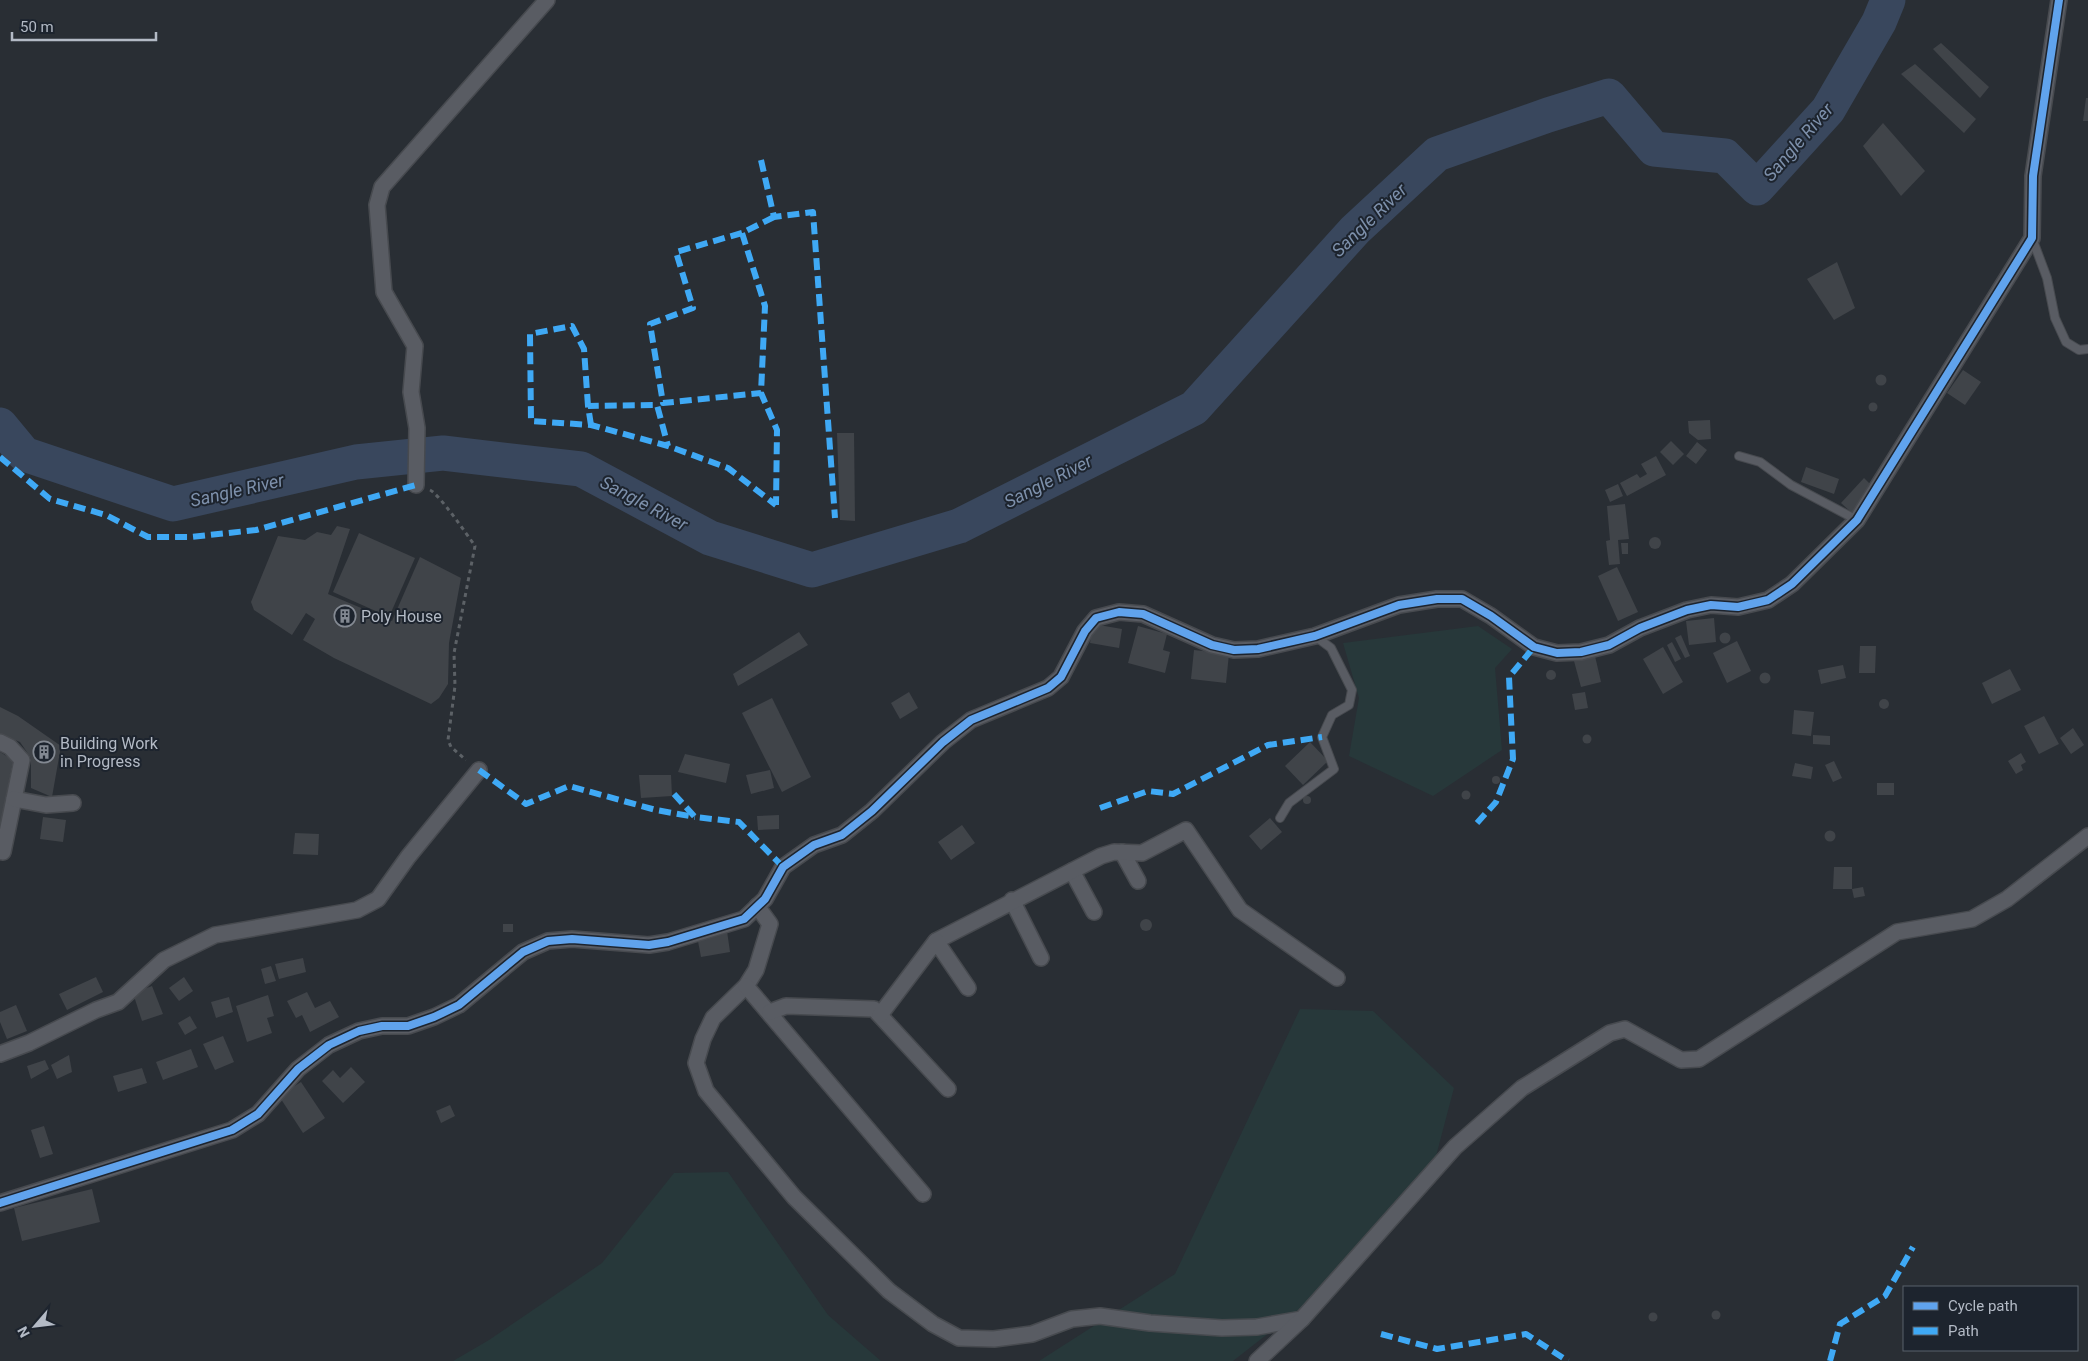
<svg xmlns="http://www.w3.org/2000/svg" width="2088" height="1361" font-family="Roboto,sans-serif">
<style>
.green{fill:#27383a}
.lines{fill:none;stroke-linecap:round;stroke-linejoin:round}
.river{stroke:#39475d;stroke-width:35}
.building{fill:#404449}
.service-casing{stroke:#474a4f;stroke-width:10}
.minor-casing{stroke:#474a4f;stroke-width:18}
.path{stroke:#5c6166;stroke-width:3;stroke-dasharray:4 4;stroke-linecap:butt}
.service{stroke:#595c63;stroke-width:8}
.minor{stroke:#595c63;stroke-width:15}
.quiet{stroke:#3fa9f5;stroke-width:6;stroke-dasharray:12 6;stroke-linecap:butt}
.cycleway-casing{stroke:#1d242e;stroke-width:11}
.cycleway{stroke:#60a3ed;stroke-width:8}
.labels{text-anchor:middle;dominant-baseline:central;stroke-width:4;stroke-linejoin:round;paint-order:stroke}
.poi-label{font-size:16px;fill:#b3bac5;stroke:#1d242e;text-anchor:start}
.water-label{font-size:18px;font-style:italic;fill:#7d90ab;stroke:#1d242e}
</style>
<rect width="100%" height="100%" fill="#292e34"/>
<g class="green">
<polygon points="1478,626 1512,649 1495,668 1502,750 1433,796 1349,756 1359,698 1343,643"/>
<polygon points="1300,1009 1373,1011 1454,1088 1435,1160 1330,1285 1233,1361 1039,1361 1175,1274"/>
<polygon points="728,1172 828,1315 881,1361 453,1361 489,1340 602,1263 674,1173"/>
</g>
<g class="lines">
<polyline class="river" points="0,425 24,454 173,504 356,462 443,453 581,469 710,538 812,570 959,526 1194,408 1355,230 1437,154 1548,115 1609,96 1654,149 1725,156 1757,188 1828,110 1879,22 1888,0"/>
</g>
<g class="building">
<polygon points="1941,43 1989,87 1980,98 1933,49"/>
<polygon points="1915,64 1976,119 1964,133 1901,74"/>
<polygon points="2086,98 2088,98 2088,121 2083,121"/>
<polygon points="1883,123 1925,171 1901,196 1863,146"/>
<polygon points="1837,262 1855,308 1834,320 1807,279"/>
<polygon points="1963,370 1981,382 1965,405 1947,393"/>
<circle cx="1881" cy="380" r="5.5"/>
<circle cx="1873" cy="407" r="4.5"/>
<polygon points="1710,420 1711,439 1698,440 1689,433 1688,421"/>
<polygon points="837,433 854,433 855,521 840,520"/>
<polygon points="1671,441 1684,454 1673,465 1660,452"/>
<polygon points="1697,442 1707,450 1696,464 1686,456"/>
<polygon points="1656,456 1666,475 1627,496 1620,483 1637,474 1640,478 1647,474 1641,464"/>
<polygon points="1806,467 1839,479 1834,494 1801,482"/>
<polygon points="1864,478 1875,489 1852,513 1841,503"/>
<polygon points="1618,484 1623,496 1610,502 1605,490"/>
<polygon points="1625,504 1629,539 1618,540 1620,564 1609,565 1606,541 1610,540 1607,506"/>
<polygon points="337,526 350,529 328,594 392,621 420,557 461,578 449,643 448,684 439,698 431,704 334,658 303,640 315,619 306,613 292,635 254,610 251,602 278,536 305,540 317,532 331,535"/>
<polygon points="359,533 415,558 389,617 333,592"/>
<circle cx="1655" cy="543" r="6"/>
<polygon points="1621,543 1628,543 1628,554 1622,554"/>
<polygon points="1617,567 1638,612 1618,621 1598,576"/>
<polygon points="1714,618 1716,642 1689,645 1686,621"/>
<polygon points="1093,624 1122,629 1119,648 1090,643"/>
<polygon points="1138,626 1167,634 1163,650 1170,652 1165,673 1128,663"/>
<polygon points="799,632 808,645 738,686 733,674"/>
<circle cx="1725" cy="638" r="5.5"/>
<polygon points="1681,635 1690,656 1685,658 1675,638"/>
<polygon points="1737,641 1751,671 1727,683 1713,653"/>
<polygon points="1672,642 1681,659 1675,662 1667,645"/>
<polygon points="1860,646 1876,646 1875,673 1859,673"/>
<polygon points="1663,647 1683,682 1663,694 1643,659"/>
<polygon points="1194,650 1229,654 1226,683 1191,679"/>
<polygon points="1595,656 1601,682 1581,687 1574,661"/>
<polygon points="1843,665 1846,678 1821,684 1818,670"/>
<polygon points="2010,669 2021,690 1992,704 1982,683"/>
<circle cx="1551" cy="675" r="5"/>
<circle cx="1765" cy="678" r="5.5"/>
<polygon points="909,692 918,708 900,719 891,703"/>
<polygon points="1585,692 1588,708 1575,710 1572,694"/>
<polygon points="772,698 811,777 782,792 742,713"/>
<circle cx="1884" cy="704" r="5"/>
<polygon points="0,707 18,716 61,746 52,797 31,788 31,758 20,742 0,734"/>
<polygon points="1794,710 1814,712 1811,736 1792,734"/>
<polygon points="2044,716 2059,744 2039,754 2024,726"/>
<polygon points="2073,728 2084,745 2071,754 2060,738"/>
<circle cx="1587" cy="739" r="4.5"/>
<polygon points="1813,735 1830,736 1830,745 1813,744"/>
<polygon points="1310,742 1328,761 1303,785 1285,766"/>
<polygon points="0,752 13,760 1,823 0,823"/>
<polygon points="2021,753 2026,762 2021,765 2023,770 2016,774 2008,761"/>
<polygon points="685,754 730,764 726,783 678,772"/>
<polygon points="1834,761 1842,778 1833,782 1825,765"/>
<polygon points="1795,763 1813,767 1811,779 1792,776"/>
<polygon points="770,770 774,788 751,794 746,775"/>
<polygon points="639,775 671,775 672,796 641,798"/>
<circle cx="1496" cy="780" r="4"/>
<rect x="1877" y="783" width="17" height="12"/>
<circle cx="1466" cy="795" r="4.5"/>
<circle cx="1307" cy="800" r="4"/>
<polygon points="779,815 779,829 758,830 757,816"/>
<polygon points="43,817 66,820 63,842 40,839"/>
<polygon points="1270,818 1282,832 1261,850 1249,836"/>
<polygon points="962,825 975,843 951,860 938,842"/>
<circle cx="1830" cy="836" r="5.5"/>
<polygon points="295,833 319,834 318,855 293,854"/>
<polygon points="1834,867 1852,867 1852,889 1833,889"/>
<polygon points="1863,887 1865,896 1854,898 1852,889"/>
<circle cx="1146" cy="925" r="6"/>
<rect x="503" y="924" width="10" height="8"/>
<polygon points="727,931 730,952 701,957 697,936"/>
<polygon points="303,958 306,972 279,979 275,964"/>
<polygon points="271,966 276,981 265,984 261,969"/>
<polygon points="96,977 103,992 67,1010 59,994"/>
<polygon points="184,977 193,991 179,1001 169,988"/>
<polygon points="152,986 163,1014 142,1021 133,993"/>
<polygon points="307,992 315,1008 330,1001 339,1017 310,1032 302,1015 296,1018 287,1001"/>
<polygon points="268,995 274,1016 267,1018 272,1033 247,1042 236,1006"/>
<polygon points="229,997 233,1012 216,1018 211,1002"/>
<polygon points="16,1005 27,1031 7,1039 0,1022 0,1012"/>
<polygon points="190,1016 197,1028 185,1035 178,1023"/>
<polygon points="223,1036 234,1062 215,1070 203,1044"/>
<polygon points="191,1049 198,1067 163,1080 156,1062"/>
<polygon points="69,1055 72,1072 57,1079 51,1065"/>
<polygon points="45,1060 49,1069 31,1079 27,1066"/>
<polygon points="351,1067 365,1082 343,1103 322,1081 333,1070 340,1078"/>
<polygon points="142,1068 147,1083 118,1092 113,1076"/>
<polygon points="301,1082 325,1118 303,1133 279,1096"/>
<polygon points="450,1105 455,1116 441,1123 436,1111"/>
<polygon points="44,1126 53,1154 40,1158 31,1130"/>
<polygon points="92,1189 100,1222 22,1241 14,1208"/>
<circle cx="1716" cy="1315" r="4.5"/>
<circle cx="1653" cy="1317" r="4.5"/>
</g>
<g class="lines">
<g class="service-casing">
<g id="service">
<polyline points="2032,238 2047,278 2055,318 2066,342 2079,350 2088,349"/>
<polyline points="1739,456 1760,462 1791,485 1857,520"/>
<polyline points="1280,818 1289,803 1334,769 1322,737 1332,715 1349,705 1352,690 1331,648 1315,636"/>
</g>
</g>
<g class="minor-casing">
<g id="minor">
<polyline points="416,485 417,428 411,392 415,346 384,292 377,205 382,187 547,0"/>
<polyline points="0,742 10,747 22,760 3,852"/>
<polyline points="14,799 46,805 73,803"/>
<polyline points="1122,852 1138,881"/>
<polyline points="1072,871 1094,912"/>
<polyline points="1012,900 1041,958"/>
<polyline points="757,906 770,924 756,970 746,986 713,1018 703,1039 696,1063 706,1091 794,1197 889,1291 933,1324 959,1338 994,1339 1032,1334 1072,1319 1100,1316 1150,1323 1222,1328 1257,1327 1302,1319"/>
<polyline points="936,941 1101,856 1114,852 1142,853 1186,830 1240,910 1337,978"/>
<polyline points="746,986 923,1194"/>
<polyline points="770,1012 786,1006 874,1009 948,1089"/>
<polyline points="880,1015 936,941 968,988"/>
<polyline points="0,1054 29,1043 96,1010 118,1002 164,960 215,935 357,910 378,899 408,857 479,770"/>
<polyline points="0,1203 232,1130 258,1114 298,1069 329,1045 359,1031 382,1026 408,1026 434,1017 459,1005 523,952 548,941 572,939 649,945 668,942 744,919 765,899 783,867 814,845 842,835 872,811 943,742 971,720 1048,688 1061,677 1085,631 1096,618 1119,612 1143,614 1212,645 1234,650 1258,649 1315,636 1399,605 1437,599 1462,599 1491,616 1534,647 1557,653 1581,652 1609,645 1640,628 1687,610 1711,605 1738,607 1768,600 1792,584 1857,520 2032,238 2033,176 2059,0"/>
<polyline points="1257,1361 1302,1319 1455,1147 1522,1088 1610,1033 1625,1029 1681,1060 1699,1059 1897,932 1972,919 2007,899 2088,836"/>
</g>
</g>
<path class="path" d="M 430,490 C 439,494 468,536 475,546 L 454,653 L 455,686 L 448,740 L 451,747 L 466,760"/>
<use href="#service" class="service"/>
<use href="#minor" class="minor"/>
<g class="quiet">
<polyline points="761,160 774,217 813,212 835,518"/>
<polyline points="774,217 742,233 765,306 761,393 777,430 776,505"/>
<polyline points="742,233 676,252 693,308 650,324 663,403 761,393"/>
<polyline points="588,406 584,349 572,326 530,334 531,421 591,425 668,446 728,468 776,505"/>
<polyline points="591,425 588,406 657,405 668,446"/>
<polyline points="0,457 50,499 106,515 148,537 191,537 256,530 416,485"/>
<polyline points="479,770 526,804 569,786 656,810 695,817"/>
<polyline points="674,794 695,817 739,822 783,867"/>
<polyline points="1100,808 1148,791 1173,794 1268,745 1322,737"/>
<polyline points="1477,823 1496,802 1513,759 1509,677 1534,647"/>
<polyline points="1381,1334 1437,1349 1526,1334 1568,1361"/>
<polyline points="1830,1361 1840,1324 1885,1296 1913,1247"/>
</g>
<g class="cycleway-casing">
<polyline id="cycleway" points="0,1203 232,1130 258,1114 298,1069 329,1045 359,1031 382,1026 408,1026 434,1017 459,1005 523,952 548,941 572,939 649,945 668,942 744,919 765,899 783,867 814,845 842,835 872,811 943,742 971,720 1048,688 1061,677 1085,631 1096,618 1119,612 1143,614 1212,645 1234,650 1258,649 1315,636 1399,605 1437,599 1462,599 1491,616 1534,647 1557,653 1581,652 1609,645 1640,628 1687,610 1711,605 1738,607 1768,600 1792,584 1857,520 2032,238 2033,176 2059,0"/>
</g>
<use href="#cycleway" class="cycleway"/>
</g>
<defs>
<g id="building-ring" transform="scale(1.125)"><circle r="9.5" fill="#1d242e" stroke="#838992" stroke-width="1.5"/><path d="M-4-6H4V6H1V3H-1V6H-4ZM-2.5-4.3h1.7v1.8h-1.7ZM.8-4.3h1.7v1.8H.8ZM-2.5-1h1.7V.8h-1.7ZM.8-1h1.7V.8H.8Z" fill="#838992"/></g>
</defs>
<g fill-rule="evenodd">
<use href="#building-ring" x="345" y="616"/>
<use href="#building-ring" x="44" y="752"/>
</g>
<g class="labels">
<g class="poi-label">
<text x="361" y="616">Poly House</text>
<text x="60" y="743">Building Work<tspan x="60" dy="18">in Progress</tspan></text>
</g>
<g class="water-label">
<text transform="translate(1798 142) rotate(-49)">Sangle River</text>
<text transform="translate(1369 220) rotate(-44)">Sangle River</text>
<text transform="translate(1048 481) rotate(-27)">Sangle River</text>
<text transform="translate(237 490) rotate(-13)">Sangle River</text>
<text transform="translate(644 503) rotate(28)">Sangle River</text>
</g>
</g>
<rect x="1903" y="1286" width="175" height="65" fill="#1d242e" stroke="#59606a"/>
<rect x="1913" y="1302" width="25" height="8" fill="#60a3ed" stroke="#59606a"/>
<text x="1948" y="1311" font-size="15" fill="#b3bac5">Cycle path</text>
<rect x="1913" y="1327" width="25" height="8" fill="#3fa9f5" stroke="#59606a"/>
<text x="1948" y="1336" font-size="15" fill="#b3bac5">Path</text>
<g transform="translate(35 1326) rotate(242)" stroke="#1d242e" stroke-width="4" paint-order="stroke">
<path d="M0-4L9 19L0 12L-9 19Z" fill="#b3bac5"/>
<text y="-8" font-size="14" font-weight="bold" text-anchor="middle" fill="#b3bac5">N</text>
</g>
<path d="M12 32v8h144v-8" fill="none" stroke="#b3bac5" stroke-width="2.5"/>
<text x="20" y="32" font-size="15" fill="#b3bac5" stroke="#1d242e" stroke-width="4" paint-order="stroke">50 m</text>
</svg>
